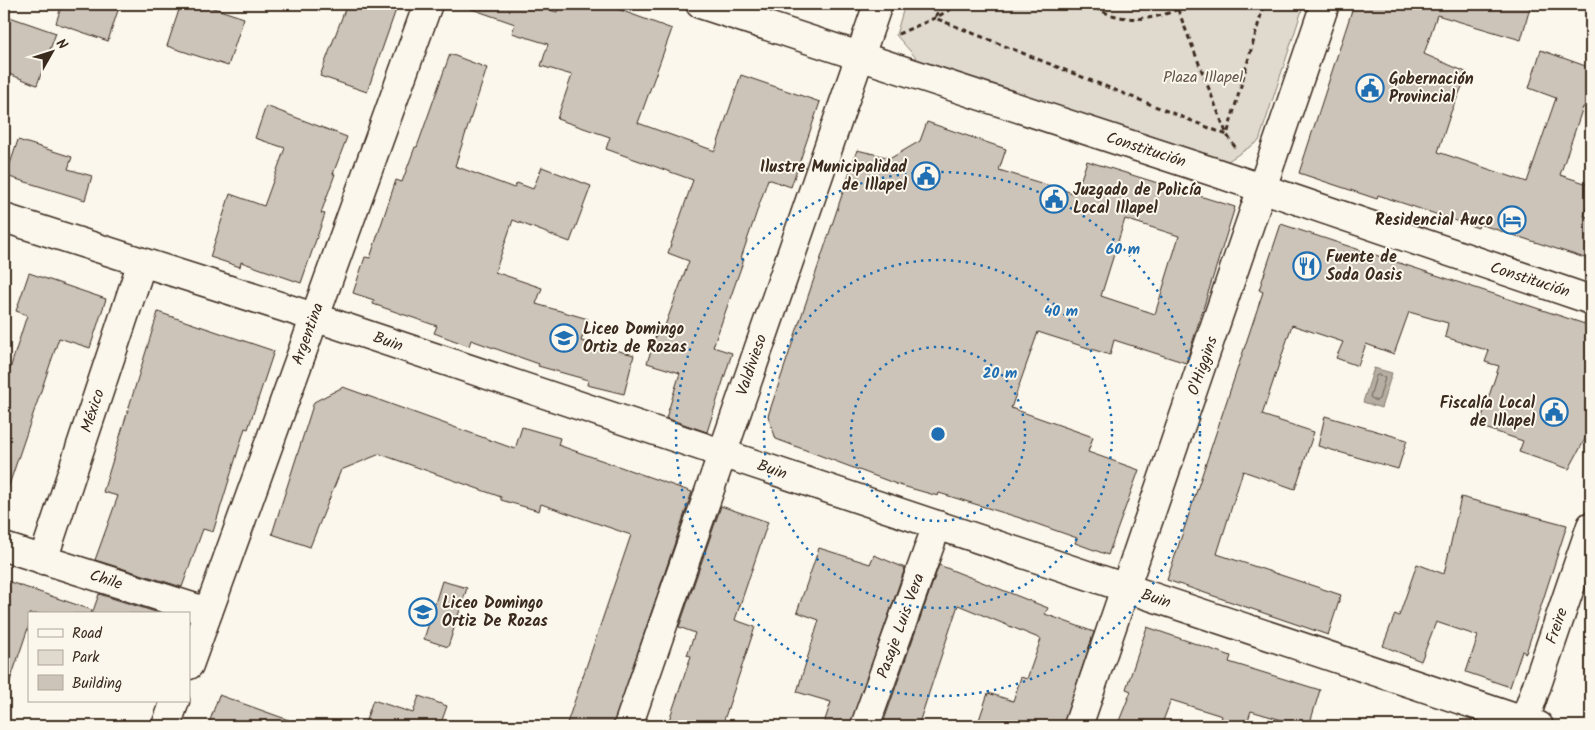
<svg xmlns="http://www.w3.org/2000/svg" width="1595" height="730" font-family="Kalam,sans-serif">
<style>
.green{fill:#dfd9ce;stroke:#8d8276}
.water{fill:#b6aea2;stroke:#85796d}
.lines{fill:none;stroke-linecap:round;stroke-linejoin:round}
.shore{stroke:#6c5f53;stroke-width:1}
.building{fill:#ccc4b9;stroke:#3b2a1e;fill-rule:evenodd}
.minor-casing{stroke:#3b2a1e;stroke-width:31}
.major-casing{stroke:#3b2a1e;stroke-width:31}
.path{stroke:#3b2a1e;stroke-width:3;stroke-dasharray:5 4;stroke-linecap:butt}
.minor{stroke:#fbf7ec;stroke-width:28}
.major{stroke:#fbf7ec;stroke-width:28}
.ring{fill:none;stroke:#1f6fb2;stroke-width:2.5;stroke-dasharray:2.5 5}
.labels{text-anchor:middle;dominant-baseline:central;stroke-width:4;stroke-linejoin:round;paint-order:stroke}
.park-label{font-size:16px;fill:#64564a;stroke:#fbf7ec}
.poi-label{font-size:16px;font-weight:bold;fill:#3b2a1e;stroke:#fbf7ec;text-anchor:start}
.street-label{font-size:16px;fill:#3b2a1e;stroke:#fbf7ec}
.centre{fill:#1f6fb2;stroke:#fbf7ec;stroke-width:2.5}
.ring-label{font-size:15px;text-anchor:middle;font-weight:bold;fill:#1f6fb2;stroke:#fbf7ec;stroke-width:4;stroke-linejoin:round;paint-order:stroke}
</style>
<rect width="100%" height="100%" fill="#fbf7ec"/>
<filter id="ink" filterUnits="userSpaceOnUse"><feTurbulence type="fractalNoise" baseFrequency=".02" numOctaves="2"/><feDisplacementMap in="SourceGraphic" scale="10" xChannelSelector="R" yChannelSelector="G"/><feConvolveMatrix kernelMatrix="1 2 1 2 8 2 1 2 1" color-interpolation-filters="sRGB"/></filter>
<g filter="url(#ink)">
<polygon class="green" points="905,4 1304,4 1259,141 1228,161 918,60 896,35"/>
<polygon class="water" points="1374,368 1392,373 1381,408 1363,402"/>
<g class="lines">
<polygon class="shore" points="1379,375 1385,378 1379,399 1376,401 1370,397 1376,376"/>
</g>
<g class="building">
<polygon points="62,4 120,4 108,41 56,23"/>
<polygon points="181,4 201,4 244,18 228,66 167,46"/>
<polygon points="347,4 398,4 367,92 320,76"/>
<polygon points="467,4 530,4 557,12 560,4 577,4 596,9 597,4 604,4 672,29 638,123 715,151 741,75 820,102 791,187 768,179 741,258 744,259 713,347 732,353 707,432 666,418 680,373 647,363 658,329 663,331 689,261 668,253 693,180 606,149 610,137 557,119 572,75 541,66 548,44 512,33 515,24 466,7"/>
<polygon points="1354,4 1531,4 1521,40 1437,15 1424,54 1468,73 1451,112 1438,152 1527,182 1556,98 1529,88 1541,50 1591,68 1591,95 1587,109 1583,107 1560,175 1591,185 1591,192 1584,216 1591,218 1591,260 1479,224 1478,228 1378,195 1377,199 1299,173"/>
<polygon points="4,15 56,33 37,85 4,72"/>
<polygon points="450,54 487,68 455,166 514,188 517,183 533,189 542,167 591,186 570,242 513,220 495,272 542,288 536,304 588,319 581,341 634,355 624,394 587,385 588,380 538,366 539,364 471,340 469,346 434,333 437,326 373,304 374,300 353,293 365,257 370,258 396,180 402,182 415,147 417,147"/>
<polygon points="266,106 347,137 333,174 335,174 321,213 325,214 301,283 241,262 240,267 210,257 230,194 264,206 285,148 255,138"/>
<path d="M 927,122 L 1006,149 L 999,170 L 1076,194 L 1087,161 L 1235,207 L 1186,363 L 1114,340 L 1110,355 L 1038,332 L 1011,408 L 1093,437 L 1088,452 L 1139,470 L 1108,555 L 1075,543 L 1077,538 L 1017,517 L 939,493 L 938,496 L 899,485 L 776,439 L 768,416 L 857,150 L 891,158 L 920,141 ZM 1125,219 L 1179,236 L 1155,314 L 1101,296 Z"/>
<polygon points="18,140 72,157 68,169 92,176 85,200 6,176"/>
<polygon points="1281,224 1591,326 1591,428 1569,469 1519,452 1523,441 1479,426 1499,366 1485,362 1489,351 1445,337 1448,323 1409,312 1394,354 1366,344 1358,366 1336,358 1343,342 1292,325 1262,415 1314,432 1295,489 1243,471 1217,554 1341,595 1328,635 1167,580 1263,292 1259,290"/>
<polygon points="29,273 106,299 90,348 59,338 8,488 4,487 4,388 27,315 16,311"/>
<polygon points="158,312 274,351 248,429 245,428 213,532 203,529 182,587 95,560 118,496 103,492"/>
<polygon points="343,387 515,449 522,427 560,438 558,445 692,492 613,726 566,726 631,535 541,504 539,511 501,500 501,497 380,454 341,470 310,547 272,534 314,402"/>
<polygon points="1325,416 1407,440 1398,469 1318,446"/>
<polygon points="1461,497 1567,525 1526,653 1522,651 1510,687 1466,672 1478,636 1436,622 1421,661 1383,646 1395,614 1399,616 1417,564 1444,574"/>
<polygon points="721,506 768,522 735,620 755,627 722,726 667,726 691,656 687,655 695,633 679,627"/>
<polygon points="819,548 870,564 874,555 905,568 850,726 823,726 831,702 797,692 819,620 797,612"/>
<polygon points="939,565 1048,608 1045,614 1094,632 1063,726 977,726 988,693 1013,701 1021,677 1027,679 1041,639 958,605 918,726 882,726"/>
<polygon points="4,580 92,610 91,614 29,614 29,625 8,687 4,687"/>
<polygon points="442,581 467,588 448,647 424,639"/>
<polygon points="99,594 162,614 92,614"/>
<polygon points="1147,627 1231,656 1229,662 1320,690 1309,726 1302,726 1251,711 1246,726 1219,726 1222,716 1171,700 1161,726 1117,726 1131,691 1126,689"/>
<polygon points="219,695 297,723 297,726 208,726"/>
<polygon points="419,696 447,706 440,726 364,726 373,700 413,713"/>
</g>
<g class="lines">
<g class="minor-casing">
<g id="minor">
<polyline points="4,218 314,317 1539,726"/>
<polyline points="4,547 208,612"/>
<polyline points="43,560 142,262"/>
<polyline points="189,665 428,4"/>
<polyline points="166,726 175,701"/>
<polyline points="628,726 878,4"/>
<polyline points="865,726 937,525"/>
<polyline points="1078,726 1325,4"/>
<polyline points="1523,726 1591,526"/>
</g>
</g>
<g class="major-casing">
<polyline id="major" points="700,4 1217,173 1591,300"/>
</g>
<g class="path">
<polyline points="941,4 935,18 1227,135 1264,4"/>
<path d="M 1087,4 C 1096,8 1106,14 1116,16 C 1139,22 1167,17 1187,4"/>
<polyline points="1178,10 1227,135 1237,150"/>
<polyline points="898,34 935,18 960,4"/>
</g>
<use href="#minor" class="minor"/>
<use href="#major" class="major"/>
</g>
</g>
<g class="ring">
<circle cx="938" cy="434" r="87"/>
<circle cx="938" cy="434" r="174"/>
<circle cx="938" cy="434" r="262"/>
</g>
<defs>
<g id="civic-ring" transform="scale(1.4375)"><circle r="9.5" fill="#fbf7ec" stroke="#1f6fb2" stroke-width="1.5"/><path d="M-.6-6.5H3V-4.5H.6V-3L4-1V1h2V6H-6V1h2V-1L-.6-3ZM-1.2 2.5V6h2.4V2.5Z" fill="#1f6fb2"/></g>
<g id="hotel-ring" transform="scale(1.4375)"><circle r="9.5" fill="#fbf7ec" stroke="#1f6fb2" stroke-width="1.5"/><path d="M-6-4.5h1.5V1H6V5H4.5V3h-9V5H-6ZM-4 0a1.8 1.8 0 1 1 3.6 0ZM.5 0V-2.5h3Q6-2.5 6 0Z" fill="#1f6fb2"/></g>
<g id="restaurant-ring" transform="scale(1.4375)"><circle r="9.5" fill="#fbf7ec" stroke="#1f6fb2" stroke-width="1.5"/><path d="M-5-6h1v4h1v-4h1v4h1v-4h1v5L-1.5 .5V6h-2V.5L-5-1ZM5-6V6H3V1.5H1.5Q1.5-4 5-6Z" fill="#1f6fb2"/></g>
<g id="school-ring" transform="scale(1.4375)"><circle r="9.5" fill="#fbf7ec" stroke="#1f6fb2" stroke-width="1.5"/><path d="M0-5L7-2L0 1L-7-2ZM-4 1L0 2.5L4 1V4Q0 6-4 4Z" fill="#1f6fb2"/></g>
</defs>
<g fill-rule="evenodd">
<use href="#civic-ring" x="1370" y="88"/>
<use href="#civic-ring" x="926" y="176"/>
<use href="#civic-ring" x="1054" y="199"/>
<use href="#hotel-ring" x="1512" y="220"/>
<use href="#restaurant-ring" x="1307" y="266"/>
<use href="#school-ring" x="564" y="338"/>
<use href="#civic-ring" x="1554" y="412"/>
<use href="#school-ring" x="423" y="612"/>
</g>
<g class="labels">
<g class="park-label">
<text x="1203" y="77">Plaza Illapel</text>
</g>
<g class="poi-label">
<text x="1389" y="79">Gobernación<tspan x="1389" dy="18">Provincial</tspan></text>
<text x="907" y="167" text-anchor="end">Ilustre Municipalidad<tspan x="907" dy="18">de Illapel</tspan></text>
<text x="1073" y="190">Juzgado de Policía<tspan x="1073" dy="18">Local Illapel</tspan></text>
<text x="1493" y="220" text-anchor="end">Residencial Auco</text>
<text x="1326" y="257">Fuente de<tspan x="1326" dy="18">Soda Oasis</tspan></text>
<text x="583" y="329">Liceo Domingo<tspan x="583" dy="18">Ortiz de Rozas</tspan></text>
<text x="1535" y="403" text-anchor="end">Fiscalía Local<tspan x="1535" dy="18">de Illapel</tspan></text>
<text x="442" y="603">Liceo Domingo<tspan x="442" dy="18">Ortiz De Rozas</tspan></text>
</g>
<g class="street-label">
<text transform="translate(1146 150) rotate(18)">Constitución</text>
<text transform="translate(1530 280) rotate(18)">Constitución</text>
<text transform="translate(308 334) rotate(-70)">Argentina</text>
<text transform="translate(388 342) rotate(19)">Buin</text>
<text transform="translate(752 365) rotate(-71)">Valdivieso</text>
<text transform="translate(1203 366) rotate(-71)">O'Higgins</text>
<text transform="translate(93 411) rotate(-72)">México</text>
<text transform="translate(772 470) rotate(19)">Buin</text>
<text transform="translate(106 580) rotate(18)">Chile</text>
<text transform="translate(1156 599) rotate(18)">Buin</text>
<text transform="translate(901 626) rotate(-70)">Pasaje Luis Vera</text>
<text transform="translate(1557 626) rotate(-71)">Freire</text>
</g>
</g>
<circle cx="938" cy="434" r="8" class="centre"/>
<g class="ring-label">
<text x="1123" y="254">60 m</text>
<text x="1061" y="316">40 m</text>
<text x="1000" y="378">20 m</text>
</g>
<rect width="1595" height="730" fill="none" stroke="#fbf7ec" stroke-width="20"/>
<rect x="10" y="10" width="1575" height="710" fill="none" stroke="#3b2a1e" stroke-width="2" filter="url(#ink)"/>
<rect x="28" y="612" width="162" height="90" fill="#fbf7ec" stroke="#aea59a"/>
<rect x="38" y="629" width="25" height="8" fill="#fbf7ec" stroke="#aea59a"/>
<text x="72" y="638" font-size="15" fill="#3b2a1e">Road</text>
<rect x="38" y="650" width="25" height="15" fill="#dfd9ce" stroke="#aea59a"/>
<text x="72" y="662" font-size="15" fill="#3b2a1e">Park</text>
<rect x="38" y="675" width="25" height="15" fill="#ccc4b9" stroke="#aea59a"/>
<text x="72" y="688" font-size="15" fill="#3b2a1e">Building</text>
<g transform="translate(52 52) rotate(51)" stroke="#fbf7ec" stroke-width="4" paint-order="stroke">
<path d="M0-4L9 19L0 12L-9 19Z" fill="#3b2a1e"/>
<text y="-8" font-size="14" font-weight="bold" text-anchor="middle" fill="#3b2a1e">N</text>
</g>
</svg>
